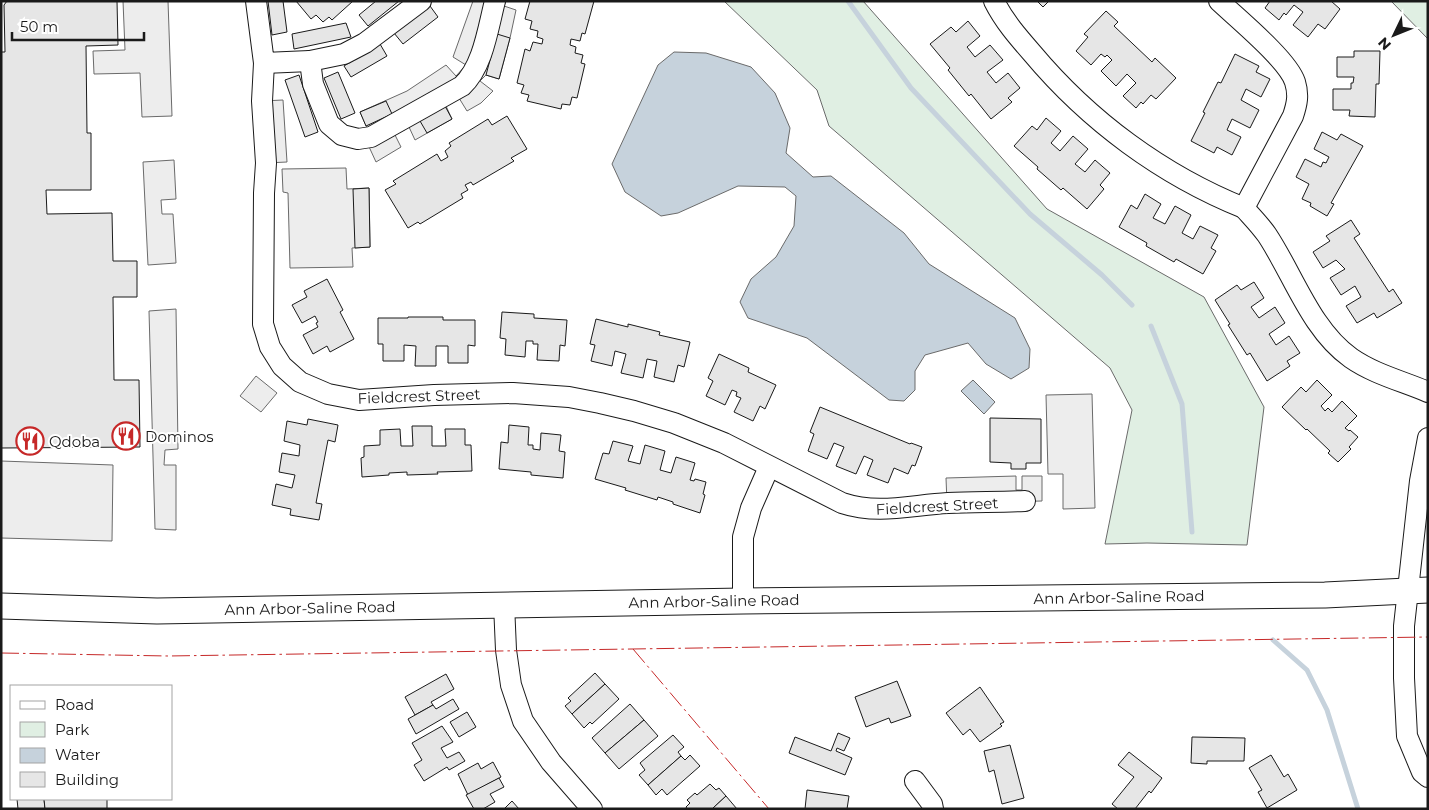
<svg xmlns="http://www.w3.org/2000/svg" width="1429" height="810" font-family="Montserrat,sans-serif">
<style>
.green{fill:#e0efe3;stroke:#6a6a6a}
.parking{fill:#ededed;stroke:#6a6a6a}
.water{fill:#c6d2dc;stroke:#6a6a6a}
.lines{fill:none;stroke-linecap:round;stroke-linejoin:round}
.stream{stroke:#c6d2dc;stroke-width:5}
.building{fill:#e6e6e6;stroke:#1a1a1a}
.minor-casing{stroke:#1a1a1a;stroke-width:22}
.major-casing{stroke:#1a1a1a;stroke-width:27}
.minor{stroke:#fff;stroke-width:20}
.major{stroke:#fff;stroke-width:25}
.power{stroke:#c62828;stroke-width:1;stroke-dasharray:18 4 2.5 4;stroke-linecap:butt}
.labels{text-anchor:middle;dominant-baseline:central;stroke-width:4;stroke-linejoin:round;paint-order:stroke}
.street-label{font-size:15px;fill:#1a1a1a;stroke:#fff}
.poi-label{font-size:15px;fill:#1a1a1a;stroke:#fff;text-anchor:start}
</style>
<rect width="100%" height="100%" fill="#fff"/>
<g class="green">
<polygon points="724,1 863,1 1047,209 1204,297 1264,407 1247,545 1147,543 1105,544 1132,410 1110,368 829,126 817,90"/>
<polygon points="1391,1 1428,1 1428,39"/>
</g>
<g class="parking">
<polygon points="123,1 168,1 172,116 142,117 140,73 94,74 93,51 125,50"/>
<polygon points="473,1 506,1 504,6 516,10 510,38 499,79 486,75 480,81 493,91 481,103 467,111 459,98 446,106 452,119 415,140 409,127 395,135 401,147 376,162 365,138 371,137 360,112 407,91 446,65 456,76 466,65 453,57"/>
<polygon points="283,100 287,162 266,163 262,101"/>
<polygon points="174,160 176,199 161,200 162,214 173,214 176,263 148,265 143,162"/>
<polygon points="346,168 347,189 369,188 370,247 352,248 353,267 290,268 288,193 283,192 282,169"/>
<polygon points="176,309 178,449 165,450 164,465 176,465 176,530 155,529 149,311"/>
<polygon points="256,376 277,393 261,412 240,396"/>
<polygon points="1092,394 1095,508 1063,509 1063,474 1048,474 1046,395"/>
<polygon points="1,461 113,465 112,541 1,538"/>
<polygon points="1016,476 1016,490 1022,490 1022,476 1042,476 1042,501 947,503 946,478"/>
</g>
<g class="water">
<polygon points="674,52 706,53 751,67 775,93 790,128 786,153 813,177 831,176 904,233 929,264 1015,318 1030,349 1029,368 1011,379 986,364 968,343 925,355 915,371 915,390 904,401 889,400 807,338 748,318 740,302 751,279 776,257 794,226 796,196 785,187 738,186 678,213 661,216 625,192 612,164 658,65"/>
<polygon points="973,380 995,402 984,414 961,391"/>
</g>
<g class="lines">
<g class="stream">
<polyline points="848,1 911,88 1030,214 1102,275 1132,305"/>
<polyline points="1151,326 1182,404 1192,532"/>
<polyline points="1273,640 1307,670 1327,710 1358,809"/>
</g>
</g>
<g class="building">
<polygon points="7,1 117,1 118,45 86,46 87,133 91,133 91,190 46,190 47,214 112,213 113,261 137,261 137,297 113,297 114,380 139,380 140,447 1,448 1,52 5,52 4,5"/>
<polygon points="268,1 283,1 287,32 272,35"/>
<polygon points="296,1 353,1 332,20 329,17 323,22 316,15 311,19"/>
<polygon points="376,1 399,1 368,26 359,15"/>
<polygon points="530,1 594,1 585,34 582,33 580,41 571,39 570,45 576,47 575,53 583,55 581,63 585,64 577,98 572,97 570,105 562,104 561,109 527,101 529,95 521,93 524,85 517,83 525,49 530,51 533,42 542,44 543,39 537,37 538,31 530,29 532,21 525,19"/>
<polygon points="1037,1 1049,1 1043,7"/>
<polygon points="1270,1 1331,1 1340,9 1325,29 1318,24 1308,37 1293,25 1303,12 1294,5 1286,15 1284,13 1279,20 1265,8"/>
<polygon points="430,6 438,17 403,44 394,33"/>
<polygon points="1106,11 1118,22 1114,26 1152,62 1155,58 1176,78 1156,99 1151,95 1143,104 1141,102 1136,108 1123,96 1136,83 1127,74 1116,86 1101,71 1112,60 1107,55 1105,57 1101,54 1091,65 1076,51 1088,37 1084,34"/>
<polygon points="968,21 980,36 967,47 975,57 990,45 1003,60 987,72 996,83 1008,73 1020,88 1008,98 1012,102 991,119 971,94 969,96 948,70 950,68 930,44 951,27 956,32"/>
<polygon points="346,23 351,37 294,49 292,34"/>
<polygon points="497,34 510,38 499,79 486,75"/>
<polygon points="380,44 387,56 351,77 344,66"/>
<polygon points="1354,51 1380,51 1379,84 1376,84 1375,117 1349,116 1350,110 1333,110 1333,89 1351,89 1351,83 1353,83 1354,77 1337,77 1337,57 1354,57"/>
<polygon points="1235,54 1259,66 1256,72 1270,79 1261,97 1246,89 1241,100 1259,110 1250,128 1232,119 1227,130 1241,137 1232,155 1217,147 1214,153 1191,141 1205,113 1203,112 1218,82 1221,83"/>
<polygon points="338,72 355,113 341,119 324,78"/>
<polygon points="299,75 318,132 305,137 285,80"/>
<polygon points="386,101 392,114 366,126 360,112"/>
<polygon points="445,106 452,119 427,133 420,121"/>
<polygon points="507,116 527,149 511,158 514,161 473,185 471,182 465,185 468,190 461,194 463,198 420,224 418,222 408,228 385,190 396,184 393,181 437,154 441,161 448,157 445,151 451,146 449,143 488,119 492,125"/>
<polygon points="1046,118 1061,131 1051,143 1060,151 1073,136 1088,149 1075,164 1085,172 1095,160 1110,173 1100,185 1104,189 1087,209 1063,188 1061,190 1037,169 1038,167 1014,146 1032,126 1037,130"/>
<polygon points="1322,132 1337,140 1341,134 1363,146 1331,203 1334,204 1327,216 1310,206 1311,203 1302,199 1309,184 1296,177 1305,159 1321,167 1323,162 1326,163 1329,157 1314,149"/>
<polygon points="369,188 370,247 355,248 353,189"/>
<polygon points="1145,194 1161,204 1153,218 1165,224 1175,206 1191,215 1182,233 1193,239 1200,226 1218,235 1211,248 1216,251 1203,274 1176,259 1174,262 1146,246 1147,243 1119,227 1131,205 1137,209"/>
<polygon points="1351,220 1360,234 1354,238 1389,292 1393,289 1402,303 1377,318 1374,313 1357,323 1346,306 1361,297 1355,286 1341,295 1330,278 1345,269 1336,260 1323,268 1313,252 1330,241 1326,236"/>
<polygon points="327,279 343,310 340,312 354,339 330,352 327,346 313,354 303,335 318,327 316,323 318,322 315,316 302,323 292,305 307,297 304,291"/>
<polygon points="1254,282 1264,298 1251,307 1259,318 1275,307 1285,323 1269,334 1276,345 1289,336 1300,353 1287,361 1290,366 1267,381 1250,353 1247,355 1228,325 1230,324 1215,300 1237,285 1241,290"/>
<polygon points="502,312 534,314 534,318 567,320 565,346 560,345 559,361 537,360 538,344 533,344 533,341 526,341 525,357 505,355 506,339 500,338"/>
<polygon points="408,317 443,317 443,320 475,320 475,346 468,345 468,363 448,363 448,346 436,346 436,366 415,366 416,346 404,345 404,361 383,361 383,344 378,344 378,318 408,318"/>
<polygon points="596,319 628,327 628,324 660,332 659,335 690,342 684,367 678,365 674,382 654,377 657,361 647,359 643,378 621,373 626,354 615,351 612,366 591,361 595,345 590,344"/>
<polygon points="719,354 749,368 748,372 776,385 765,409 760,406 753,421 734,412 741,398 736,396 737,392 732,390 725,405 706,396 713,381 708,378"/>
<polygon points="1317,380 1332,395 1321,406 1325,411 1328,408 1332,412 1342,401 1357,416 1345,428 1349,431 1350,430 1358,437 1349,447 1351,449 1338,462 1328,453 1330,451 1307,429 1306,430 1282,407 1301,387 1306,392"/>
<polygon points="820,407 910,444 911,443 922,447 915,466 912,465 908,474 894,468 888,483 867,475 873,460 864,456 856,474 836,466 844,447 834,443 827,459 808,451 814,434 810,432"/>
<polygon points="990,418 1041,419 1041,463 1026,463 1026,469 1011,469 1011,463 990,462"/>
<polygon points="308,419 338,425 335,442 328,440 316,503 322,504 319,520 290,515 291,509 272,505 276,484 292,488 295,475 279,472 282,453 299,456 300,445 284,441 287,421 307,425"/>
<polygon points="509,425 529,427 528,445 533,445 533,449 540,450 541,433 561,435 559,451 565,452 563,478 531,475 531,472 499,469 501,442 508,443"/>
<polygon points="412,426 432,426 432,446 446,446 445,429 465,429 465,445 471,445 472,471 437,472 438,474 407,475 407,472 389,473 389,475 362,477 361,458 364,457 364,446 380,445 380,430 400,429 401,446 413,446"/>
<polygon points="613,441 633,446 628,461 640,464 645,445 665,451 660,470 671,473 676,457 695,463 690,480 694,481 695,479 706,482 703,494 705,495 700,513 673,504 673,502 658,497 657,500 625,490 626,488 595,479 603,453 609,454"/>
<polygon points="595,673 605,684 572,714 565,706 571,701 568,698"/>
<polygon points="446,674 454,689 431,702 433,705 415,715 405,697"/>
<polygon points="897,681 911,716 891,723 889,718 866,727 855,697"/>
<polygon points="605,684 619,699 592,724 590,722 584,728 572,714"/>
<polygon points="980,687 1004,722 1000,724 1002,726 980,742 970,729 963,735 946,713"/>
<polygon points="453,699 459,709 416,734 408,719 433,705 436,709"/>
<polygon points="630,704 644,720 605,753 592,738"/>
<polygon points="467,712 476,727 459,737 450,722"/>
<polygon points="644,720 658,736 619,769 605,753"/>
<polygon points="442,726 453,742 441,748 447,758 459,752 465,761 449,770 447,767 424,781 414,765 422,760 412,743"/>
<polygon points="838,733 850,738 844,751 837,748 836,751 852,758 845,775 789,753 795,737 831,751"/>
<polygon points="673,735 684,747 678,752 681,756 648,785 639,775 645,770 640,763"/>
<polygon points="1192,737 1245,738 1244,761 1207,761 1207,764 1191,763"/>
<polygon points="1010,745 1024,798 1002,804 994,770 989,772 984,751"/>
<polygon points="1129,752 1162,778 1151,793 1149,791 1135,809 1118,809 1112,804 1134,777 1118,765"/>
<polygon points="690,755 700,766 667,795 662,789 656,795 648,785 681,756 685,760"/>
<polygon points="1271,755 1284,777 1288,774 1297,790 1267,808 1258,792 1262,790 1249,768"/>
<polygon points="493,762 501,777 468,795 458,774 478,763 481,769"/>
<polygon points="499,778 504,787 490,794 495,802 483,809 474,809 466,795"/>
<polygon points="710,784 716,790 719,788 726,796 712,809 687,809 686,807 690,803 687,800 695,793 697,795"/>
<polygon points="807,790 849,796 847,809 805,809"/>
<polygon points="726,796 737,809 712,809"/>
<polygon points="17,799 44,799 45,809 18,809"/>
<polygon points="44,799 107,799 107,809 45,809"/>
<polygon points="512,801 519,809 504,809"/>
</g>
<g class="lines">
<g class="minor-casing">
<g id="minor">
<polyline points="256,1 264,63 310,61"/>
<path d="M 421,1 L 365,43 L 344,54 L 310,61 L 313,84 L 329,124 L 342,135 L 358,139 L 371,137 L 462,86 C 483,67 488,28 495,1"/>
<path d="M 994,1 C 1004,21 1018,37 1032,53 C 1089,121 1162,175 1244,208 L 1293,116 C 1297,104 1299,95 1295,82 C 1288,60 1238,19 1219,1"/>
<path d="M 264,63 L 262,101 L 266,163 L 264,193 L 263,324 L 270,347 L 282,366 L 300,382 L 328,394 L 359,400 L 434,395 L 513,393 L 569,397 L 600,403 L 634,411 L 674,423 L 724,443 L 842,503 C 878,515 911,505 948,503 C 974,502 999,502 1025,501"/>
<path d="M 1244,208 C 1252,217 1260,225 1267,235 C 1293,274 1311,330 1351,358 C 1374,374 1402,381 1428,392"/>
<polyline points="1428,438 1420,481 1404,626 1404,678 1407,736 1422,772 1428,777"/>
<polyline points="743,601 743,537 751,508 769,467"/>
<polyline points="504,604 506,650 511,685 523,721 551,762 592,809"/>
<polyline points="915,781 932,804 933,809"/>
</g>
</g>
<g class="major-casing">
<polyline id="major" points="1,606 157,611 743,601 1325,595 1428,590"/>
</g>
<use href="#minor" class="minor"/>
<use href="#major" class="major"/>
<g class="power">
<polyline points="633,649 769,809"/>
<polyline points="1,653 168,656 1428,637"/>
</g>
</g>
<defs>
<g id="restaurant-ring" transform="scale(1.4375)"><circle r="9.5" fill="#fff" stroke="#c62828" stroke-width="1.5"/><path d="M-5-6h1v4h1v-4h1v4h1v-4h1v5L-1.5 .5V6h-2V.5L-5-1ZM5-6V6H3V1.5H1.5Q1.5-4 5-6Z" fill="#c62828"/></g>
</defs>
<g fill-rule="evenodd">
<use href="#restaurant-ring" x="126" y="436"/>
<use href="#restaurant-ring" x="30" y="441"/>
</g>
<g class="labels">
<g class="street-label">
<text transform="translate(419 396) rotate(-2)">Fieldcrest Street</text>
<text transform="translate(937 506) rotate(-3)">Fieldcrest Street</text>
<text transform="translate(1119 597) rotate(-1)">Ann Arbor-Saline Road</text>
<text transform="translate(714 601) rotate(-1)">Ann Arbor-Saline Road</text>
<text transform="translate(310 608) rotate(-1)">Ann Arbor-Saline Road</text>
</g>
<g class="poi-label">
<text x="145" y="436">Dominos</text>
<text x="49" y="441">Qdoba</text>
</g>
</g>
<rect width="1429" height="810" fill="none" stroke="#1a1a1a" stroke-width="5"/>
<rect x="10" y="685" width="162" height="115" fill="#ffffff" stroke="#a3a3a3"/>
<rect x="20" y="701" width="25" height="8" fill="#ffffff" stroke="#a3a3a3"/>
<text x="55" y="710" font-size="15" fill="#1a1a1a">Road</text>
<rect x="20" y="722" width="25" height="15" fill="#e0efe3" stroke="#a3a3a3"/>
<text x="55" y="735" font-size="15" fill="#1a1a1a">Park</text>
<rect x="20" y="748" width="25" height="15" fill="#c6d2dc" stroke="#a3a3a3"/>
<text x="55" y="760" font-size="15" fill="#1a1a1a">Water</text>
<rect x="20" y="772" width="25" height="15" fill="#e6e6e6" stroke="#a3a3a3"/>
<text x="55" y="785" font-size="15" fill="#1a1a1a">Building</text>
<g transform="translate(1394 35) rotate(227)" stroke="#ffffff" stroke-width="4" paint-order="stroke">
<path d="M0-4L9 19L0 12L-9 19Z" fill="#1a1a1a"/>
<text y="-8" font-size="14" font-weight="bold" text-anchor="middle" fill="#1a1a1a">N</text>
</g>
<path d="M12 32v8h132v-8" fill="none" stroke="#1a1a1a" stroke-width="2.5"/>
<text x="20" y="32" font-size="15" fill="#1a1a1a" stroke="#ffffff" stroke-width="4" paint-order="stroke">50 m</text>
</svg>
